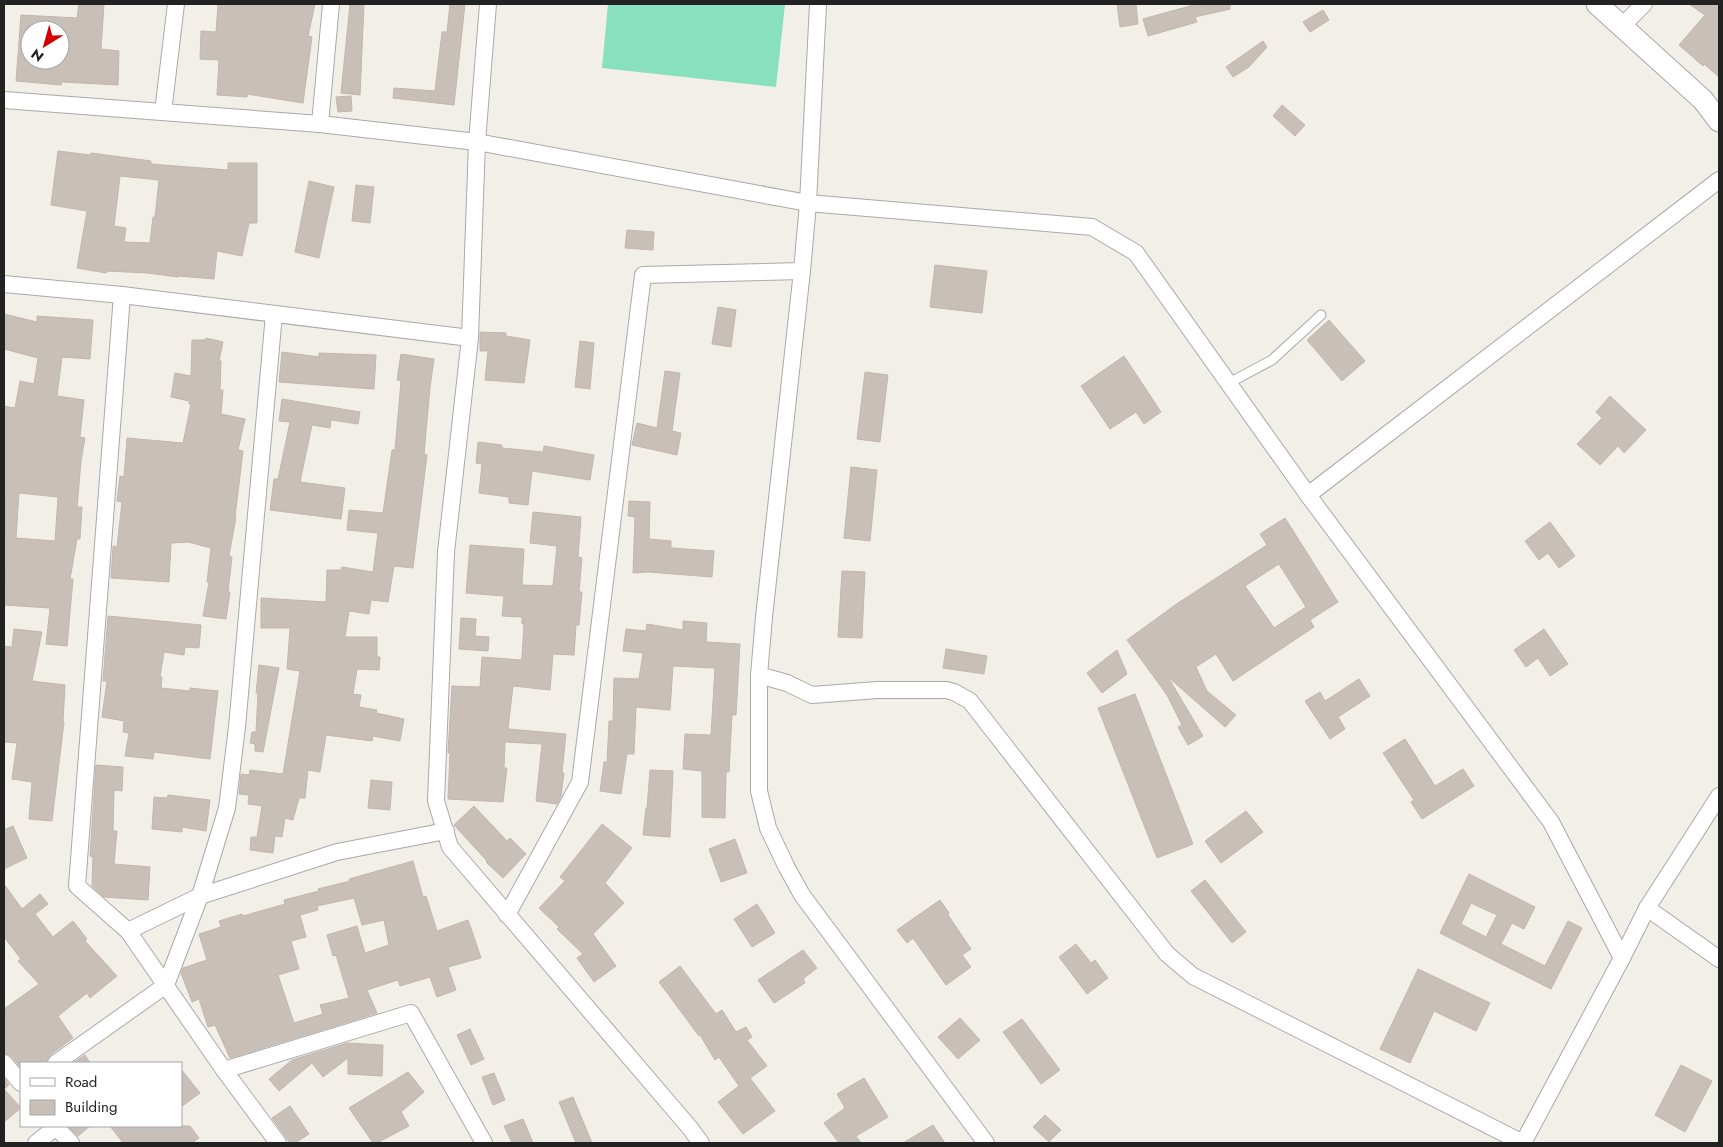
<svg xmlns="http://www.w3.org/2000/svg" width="1723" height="1147" font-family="Jost,sans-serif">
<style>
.pitch{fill:#88e0be}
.building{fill:#c7bfb8;stroke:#c4b6ab;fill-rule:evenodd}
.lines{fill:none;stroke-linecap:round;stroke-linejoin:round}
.service-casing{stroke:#a9a9a9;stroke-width:11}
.minor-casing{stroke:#a9a9a9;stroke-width:18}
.tertiary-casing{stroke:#a9a9a9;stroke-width:23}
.service{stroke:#fff;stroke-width:9}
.minor{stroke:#fff;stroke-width:16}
.tertiary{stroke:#fff;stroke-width:21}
</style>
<rect width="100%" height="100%" fill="#f2efe9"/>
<polygon class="pitch" points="608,4 785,4 776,87 602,68"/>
<g class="building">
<path d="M 79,4 L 104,4 L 101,49 L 119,51 L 118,85 L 62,82 L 61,85 L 16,81 L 21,15 L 77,18 ZM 30,30 L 60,30 L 60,60 L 30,60 Z"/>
<polygon points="218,4 315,4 308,36 312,37 303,103 247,94 247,97 217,95 219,60 200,59 201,31 216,32"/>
<polygon points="350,4 364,4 360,95 341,93"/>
<polygon points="450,4 465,4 454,105 393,98 394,88 435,91 442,32 447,32"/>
<polygon points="1117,4 1136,4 1138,24 1120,27"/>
<polygon points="1197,4 1230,4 1230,9 1195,17 1197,22 1148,36 1143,19"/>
<polygon points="1689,4 1719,4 1719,77 1704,64 1703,66 1679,45 1705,15"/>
<polygon points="1323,10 1329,20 1310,32 1303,22"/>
<polygon points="1263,41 1267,47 1249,67 1233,77 1226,67"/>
<polygon points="351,96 352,111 338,112 336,97"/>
<polygon points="1282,105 1305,125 1295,136 1273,116"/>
<path d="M 58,151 L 90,155 L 91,153 L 151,161 L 151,164 L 228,170 L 228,163 L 257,163 L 257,223 L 249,223 L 242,256 L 217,251 L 214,279 L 179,276 L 178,277 L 147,273 L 107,271 L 106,273 L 77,268 L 87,211 L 51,205 ZM 120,176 L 159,180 L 155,217 L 153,217 L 150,243 L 124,242 L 126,228 L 114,226 Z"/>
<polygon points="309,181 334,187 319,258 295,252"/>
<polygon points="356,185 374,187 370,223 352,221"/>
<polygon points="627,230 654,232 653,250 625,248"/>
<polygon points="935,265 987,271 982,313 930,307"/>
<polygon points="718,307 736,310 731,347 712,344"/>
<path d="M 4,314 L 37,322 L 37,316 L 93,320 L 90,359 L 62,357 L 57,396 L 84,400 L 80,437 L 85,438 L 81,461 L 77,507 L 82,507 L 80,539 L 77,539 L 70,579 L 73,579 L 67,646 L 46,644 L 50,608 L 4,605 L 4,583 L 6,571 L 4,571 L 5,502 L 4,502 L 4,406 L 15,408 L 20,381 L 34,384 L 38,358 L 4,349 ZM 19,493 L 58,497 L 55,541 L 16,538 Z"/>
<polygon points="1329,320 1365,361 1342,381 1307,340"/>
<polygon points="480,332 506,333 506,336 530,340 524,383 485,380 488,351 480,351"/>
<polygon points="206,338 223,342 219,361 221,361 220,390 223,390 221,414 245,419 238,450 243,451 235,517 236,517 229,556 232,557 228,592 230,592 226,619 203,616 209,582 207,582 211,548 188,542 171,543 169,582 111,578 113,546 117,547 122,502 117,501 120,476 124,477 127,438 183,443 191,404 189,404 189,401 171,397 175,373 191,376 192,340 205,340"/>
<polygon points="580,341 594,343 590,389 575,387"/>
<polygon points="282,352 319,357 319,353 376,355 374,389 279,382"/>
<polygon points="401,354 434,359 430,387 424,454 427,455 413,568 394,566 388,602 371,600 369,614 349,611 345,637 377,637 377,657 380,657 379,670 357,669 353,694 361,695 359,707 377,710 376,713 404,719 400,741 373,736 372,741 326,735 320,772 308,770 305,798 299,798 293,820 285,818 282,837 275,836 273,853 250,850 251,837 257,837 262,806 248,804 249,795 239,794 241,774 249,775 250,770 283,774 300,671 287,669 290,628 261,628 261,598 326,602 327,570 341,570 342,567 373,572 378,533 347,530 349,510 383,513 392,450 395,450 401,381 397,380"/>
<polygon points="1124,356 1161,412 1144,424 1136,412 1110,429 1081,386"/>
<polygon points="665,371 680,373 672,431 681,433 677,455 632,445 637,423 657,428"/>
<polygon points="865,372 888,375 880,442 857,439"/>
<polygon points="1610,396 1646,430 1624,453 1618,446 1600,465 1577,444 1602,418 1596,412"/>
<polygon points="282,399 360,412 358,424 331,420 330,428 312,425 300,482 345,488 341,519 270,510 274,479 278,479 290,422 279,421"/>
<polygon points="478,442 502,445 502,448 543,452 544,446 594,455 590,480 532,471 528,505 509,503 509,497 479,493 482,464 476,463"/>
<polygon points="851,467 877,470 870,541 844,538"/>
<polygon points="629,501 650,502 649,539 671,541 671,548 714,551 712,577 648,572 633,573 635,517 628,516"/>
<polygon points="533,512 581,517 578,557 582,558 579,592 582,592 579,625 576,625 574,655 553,654 550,690 513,686 508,729 566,734 562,773 564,773 561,796 557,804 536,801 542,744 505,742 504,768 507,768 503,802 448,799 450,753 448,753 452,686 480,687 482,657 521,660 522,657 524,624 522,624 522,617 502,616 504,596 466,593 470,545 524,549 522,585 553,586 557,546 530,543"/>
<path d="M 1285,518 L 1338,602 L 1310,620 L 1314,627 L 1233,681 L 1216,654 L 1196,667 L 1207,691 L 1236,715 L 1225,727 L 1168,677 L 1203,736 L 1188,745 L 1178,727 L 1182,725 L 1167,695 L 1127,640 L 1178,603 L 1267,545 L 1260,534 ZM 1279,564 L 1306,607 L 1274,628 L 1245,586 Z"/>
<polygon points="1550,522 1575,556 1559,568 1548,553 1539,560 1525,541"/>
<polygon points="842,571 865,572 862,638 838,637"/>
<polygon points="108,616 201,625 199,648 185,647 184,655 164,652 160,677 162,677 161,688 190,691 190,688 218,691 210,759 154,752 153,759 125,756 129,733 123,732 124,721 102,717 107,681 103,681"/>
<polygon points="461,618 476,619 475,636 489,637 488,651 459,649"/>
<polygon points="683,621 707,623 706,642 740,644 736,715 732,715 729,772 726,772 725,818 702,817 702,771 683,769 685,734 711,735 715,668 673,666 670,710 636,707 634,754 627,754 621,794 600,791 604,762 607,762 609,721 613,721 614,678 639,679 643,653 623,651 626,629 646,631 647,624 683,630"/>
<polygon points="14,629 42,632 32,681 65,685 63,722 64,722 52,821 29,819 32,782 12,779 17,743 4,742 4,646 12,647"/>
<polygon points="1544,629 1568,664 1550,676 1538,658 1526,667 1514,650"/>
<polygon points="946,649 987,656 984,674 943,668"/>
<polygon points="1117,650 1127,674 1102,693 1087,673"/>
<polygon points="259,665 279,668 263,752 255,751 255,744 250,743 252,732 256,732 258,693 256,693"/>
<polygon points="1359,679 1370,696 1338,717 1345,729 1330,739 1305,701 1320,692 1325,701"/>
<polygon points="1135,694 1193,844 1157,858 1098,708"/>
<polygon points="1405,739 1435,786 1463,769 1474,786 1422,819 1411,802 1414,800 1383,753"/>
<polygon points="96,765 123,767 122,791 114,790 113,831 117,831 114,864 150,867 148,900 104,897 92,886 93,857 90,856"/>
<polygon points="650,770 673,771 670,837 643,835 646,808 647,808"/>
<polygon points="371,780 392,782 390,810 368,808"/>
<polygon points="168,795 210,800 206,831 182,827 182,832 152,829 154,797 167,798"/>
<polygon points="474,806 507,841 510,838 526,854 503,878 486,862 487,861 454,825"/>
<polygon points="1246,811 1263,832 1221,863 1205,841"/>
<polygon points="602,824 632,848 605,883 624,903 593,934 616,966 594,982 577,958 583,954 557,929 559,927 539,908 565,881 560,877"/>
<polygon points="13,826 27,858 4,869 4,830"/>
<polygon points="735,839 747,873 721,882 709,849"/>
<path d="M 413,861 L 423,897 L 426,896 L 437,931 L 468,920 L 474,937 L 481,958 L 448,967 L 456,990 L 437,997 L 430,977 L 400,986 L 398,980 L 367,990 L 377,1013 L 230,1058 L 215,1025 L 208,1027 L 199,999 L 192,1002 L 181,973 L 183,968 L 207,960 L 199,934 L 221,927 L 219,921 L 242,914 L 243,916 L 285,904 L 284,900 L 319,891 L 318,889 L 350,881 L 349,879 ZM 354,898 L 362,925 L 384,920 L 389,945 L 365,953 L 357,926 L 327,935 L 333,956 L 336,955 L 349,998 L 320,1005 L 323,1014 L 294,1023 L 278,975 L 299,969 L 291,941 L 306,937 L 300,915 L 318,910 L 317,906 Z"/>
<path d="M 1469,874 L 1535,907 L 1524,929 L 1512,923 L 1501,944 L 1545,966 L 1568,921 L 1582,928 L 1551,989 L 1440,933 ZM 1471,903 L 1497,915 L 1486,937 L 1461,924 Z"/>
<polygon points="1205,880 1246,932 1232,943 1191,891"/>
<polygon points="4,884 22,909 40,894 48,904 35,914 53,937 73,921 87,939 85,941 117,976 90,998 87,993 58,1016 73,1038 50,1055 46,1063 21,1063 21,1068 11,1056 4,1053 4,1009 39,984 18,961 21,959 4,937"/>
<polygon points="940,900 949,913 948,915 971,949 962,955 971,967 946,985 913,938 907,943 897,930"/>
<polygon points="757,904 775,933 752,947 734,919"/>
<polygon points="1076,944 1091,963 1095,960 1108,978 1087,994 1059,957"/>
<polygon points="803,950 817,968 803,979 805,983 774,1003 758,980"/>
<polygon points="680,966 716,1014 722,1010 736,1032 746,1027 752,1037 747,1040 767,1066 750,1078 775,1111 743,1134 718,1102 739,1086 719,1057 715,1060 700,1035 699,1036 659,982"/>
<polygon points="1418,969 1490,1003 1476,1031 1434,1011 1410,1063 1380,1049"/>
<polygon points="960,1018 980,1040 958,1059 938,1037"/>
<polygon points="1022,1019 1060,1070 1041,1084 1003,1032"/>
<polygon points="470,1029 484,1059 471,1065 457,1035"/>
<polygon points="347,1043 383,1045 382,1076 348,1074 348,1058 323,1077 312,1063 279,1091 269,1079 292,1060"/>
<polygon points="85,1055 90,1063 73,1063"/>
<polygon points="1681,1065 1712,1081 1685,1132 1655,1115"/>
<polygon points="181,1069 200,1093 181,1107"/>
<polygon points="408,1072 424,1092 401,1112 409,1126 377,1143 373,1143 349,1108"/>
<polygon points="494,1073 505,1100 493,1105 482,1077"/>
<polygon points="4,1078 9,1085 4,1089 21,1108 4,1122"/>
<polygon points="864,1078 888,1117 856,1136 861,1143 839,1143 824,1123 845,1108 837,1094"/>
<polygon points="573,1097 592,1143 576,1143 559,1102"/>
<polygon points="290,1106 309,1134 295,1143 290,1143 272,1118"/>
<polygon points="1045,1115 1061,1130 1049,1142 1033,1127"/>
<polygon points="523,1119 533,1143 512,1143 504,1126"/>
<polygon points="933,1125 945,1143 903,1143"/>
<polygon points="68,1126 90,1126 78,1136"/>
<polygon points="110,1126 190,1126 199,1138 192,1143 123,1143"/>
</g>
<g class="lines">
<g class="service-casing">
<polyline id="service" points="1229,383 1272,360 1321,315"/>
</g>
<g class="minor-casing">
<g id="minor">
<polyline points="488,4 477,142 470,338 446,552 436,801 450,847 690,1128 701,1143"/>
<polyline points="818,4 808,203 802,271 764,617 759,675 759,791 768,828 786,866 802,895 986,1143"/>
<polyline points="1622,26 1644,4"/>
<polyline points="4,100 320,124 477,142 808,203 1092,227 1136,253 1308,495 1551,822 1622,958"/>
<polyline points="163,112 176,4"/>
<polyline points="320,124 331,4"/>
<polyline points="4,284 122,295 470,338"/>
<polyline points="122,295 77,886 128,931 224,1070 278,1143"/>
<polyline points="1308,495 1719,180"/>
<polyline points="759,675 787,683 812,695 877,690 946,690 954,692 970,701 1167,954 1193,976 1523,1143"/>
<polyline points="1647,908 1719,959"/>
<polyline points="507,915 580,782 643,275 802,271"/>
<polyline points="128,931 200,896 337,852 446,831"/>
<polyline points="4,1063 21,1083"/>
<polyline points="56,1063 166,985 200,896 227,808 237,727 274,314"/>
<polyline points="224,1070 411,1013 484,1143"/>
<polyline points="55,1126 71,1143"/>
<polyline points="36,1143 56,1127"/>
<polyline points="1523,1143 1622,958 1647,908 1719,796"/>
</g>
</g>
<g class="tertiary-casing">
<polyline id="tertiary" points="1597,4 1703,100 1719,121"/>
</g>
<use href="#service" class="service"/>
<use href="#minor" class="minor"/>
<use href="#tertiary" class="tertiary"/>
</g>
<rect width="1723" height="1147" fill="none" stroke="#222222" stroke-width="10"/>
<rect x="20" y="1062" width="162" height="65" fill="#ffffff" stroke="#a7a7a7"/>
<rect x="30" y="1078" width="25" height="8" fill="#ffffff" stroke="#a7a7a7"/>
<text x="65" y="1087" font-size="15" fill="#222222">Road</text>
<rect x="30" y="1100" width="25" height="15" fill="#c7bfb8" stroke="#a7a7a7"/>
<text x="65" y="1112" font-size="15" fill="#222222">Building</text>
<g transform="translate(45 45) rotate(217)"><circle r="24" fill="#ffffff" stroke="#a7a7a7"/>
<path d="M0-4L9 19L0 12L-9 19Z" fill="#d40000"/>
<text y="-8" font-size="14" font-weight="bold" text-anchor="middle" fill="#222222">N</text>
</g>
</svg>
